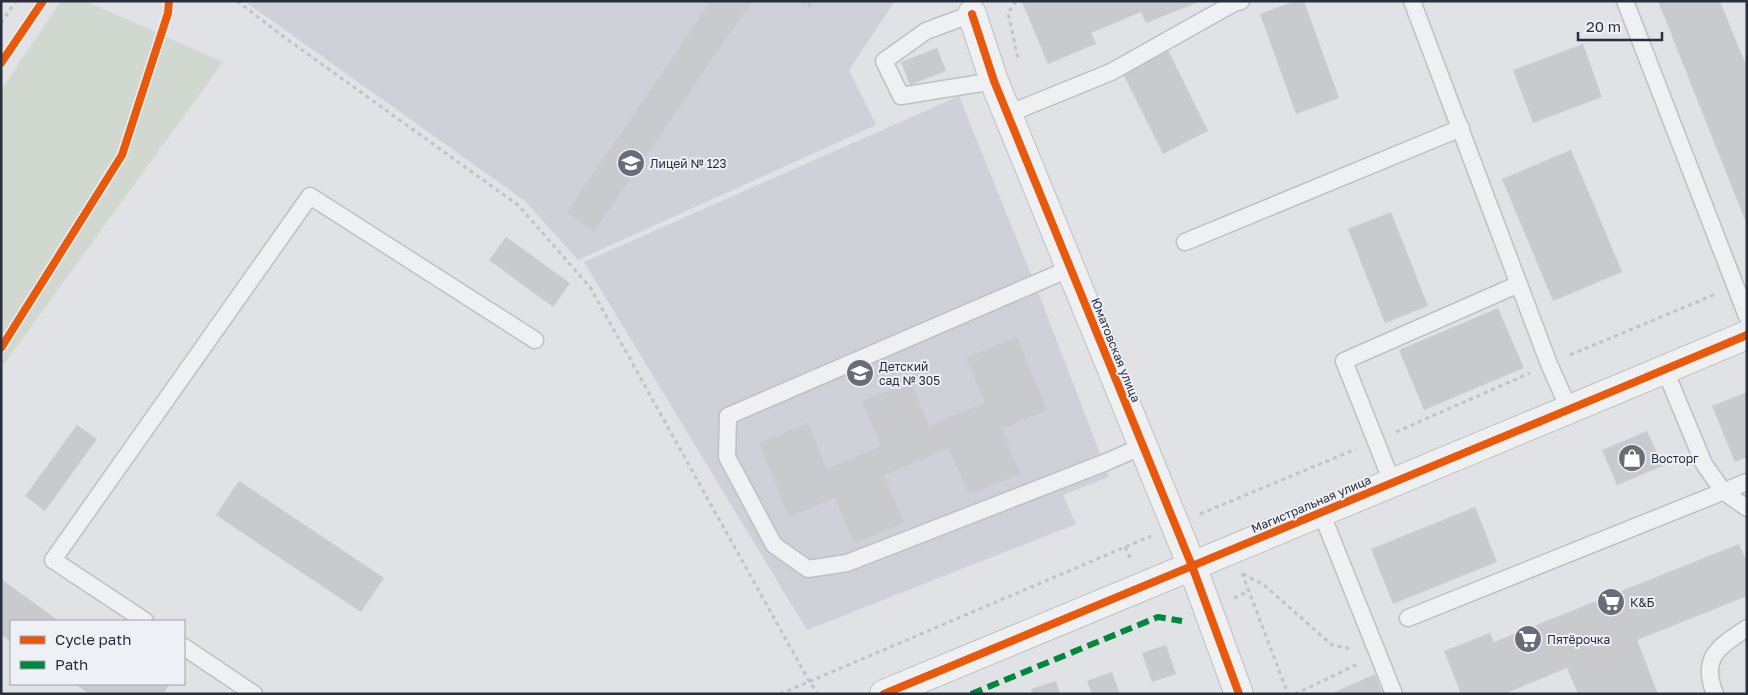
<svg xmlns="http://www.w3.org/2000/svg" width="1748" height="695" font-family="'Golos Text',sans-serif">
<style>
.built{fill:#ced1d8}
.green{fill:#d0d8d0}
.building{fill:#c8cacd}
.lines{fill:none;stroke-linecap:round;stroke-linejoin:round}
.service-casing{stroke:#bec0c3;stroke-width:19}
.minor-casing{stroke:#bec0c3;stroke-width:30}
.tertiary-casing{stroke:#bec0c3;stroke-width:30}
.path{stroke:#c1c3c8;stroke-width:3;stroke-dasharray:4 4;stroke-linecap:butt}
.service{stroke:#eff0f1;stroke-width:16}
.minor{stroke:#eff0f1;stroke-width:28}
.tertiary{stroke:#eff0f1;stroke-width:28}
.quiet{stroke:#00873e;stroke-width:6;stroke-dasharray:12 6;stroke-linecap:butt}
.cycleway-casing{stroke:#edf0f4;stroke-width:11}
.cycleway{stroke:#e8590c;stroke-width:8}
.labels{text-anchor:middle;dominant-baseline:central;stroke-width:4;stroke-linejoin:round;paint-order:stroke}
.poi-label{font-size:12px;fill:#282e3d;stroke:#edf0f4;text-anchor:start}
.street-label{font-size:12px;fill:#282e3d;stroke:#edf0f4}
</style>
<rect width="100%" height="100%" fill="#e0e2e5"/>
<g class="built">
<polygon points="244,1 895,1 849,70 876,125 578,260 525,201"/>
<polygon points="959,96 1035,284 1109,477 1063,495 1076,524 807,630 584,262"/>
</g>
<polygon class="green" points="61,1 85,1 223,62 1,368 1,90"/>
<g class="building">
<polygon points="711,1 752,1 594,232 567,212"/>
<polygon points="1024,1 1195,1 1196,3 1146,23 1141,12 1091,33 1096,44 1048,64 1022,2"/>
<polygon points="1295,1 1304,1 1339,98 1296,114 1260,14"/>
<polygon points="1658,1 1720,1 1747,68 1747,225"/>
<polygon points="1583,44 1602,97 1533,123 1513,70"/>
<polygon points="1166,46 1208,131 1163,154 1120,68"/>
<polygon points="937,48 946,71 910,85 901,62"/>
<polygon points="1571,150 1622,272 1553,301 1502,179"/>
<polygon points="1391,212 1428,306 1385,323 1348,229"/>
<polygon points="506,237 570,283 553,307 489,260"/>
<polygon points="1498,308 1524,368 1424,410 1399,350"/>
<polygon points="1017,337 1047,410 1002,429 1020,474 969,495 949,448 884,475 904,523 854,543 835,498 789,517 759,443 808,423 827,469 881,446 862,401 911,381 929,426 985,403 966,358"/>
<polygon points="1747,392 1747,457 1735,462 1712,406"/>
<polygon points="77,425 97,439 45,511 25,496"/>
<polygon points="1647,431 1663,466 1617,485 1602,450"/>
<polygon points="239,481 384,578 361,612 216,515"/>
<polygon points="1475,507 1497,562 1393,604 1371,549"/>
<polygon points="1739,544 1747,562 1747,596 1637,640 1658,694 1578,694 1567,668 1504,694 1461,694 1444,651 1490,633 1494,642"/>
<polygon points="1,579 59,621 11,621 11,642 1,635"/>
<polygon points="1166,645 1176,674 1152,682 1142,653"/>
<polygon points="1112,672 1120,694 1092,694 1087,681"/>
<polygon points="1375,674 1383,694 1331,694"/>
<polygon points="1056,681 1060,694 1033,694 1031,689"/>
<polygon points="75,684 170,684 163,694 89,694"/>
</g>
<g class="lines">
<g class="service-casing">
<g id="service">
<polyline points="1412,1 1549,364 1569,409"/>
<polyline points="1625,1 1747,316"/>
<polyline points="974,7 972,14 926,31 884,61 901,96 994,81"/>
<polyline points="1008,114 1111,72 1234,3 1241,1"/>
<polyline points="1185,242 1461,128"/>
<polyline points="1071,268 728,416 727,457 774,545 808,569 847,563 1104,463 1143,446"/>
<polyline points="1665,370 1704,464 1723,491 1747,508"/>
<polyline points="1392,482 1344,361 1519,284"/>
<polyline points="1321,512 1394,694"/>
<polyline points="1408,618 1747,482"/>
<polyline points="145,621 53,560 310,196 535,340"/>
<polyline points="184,647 254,694"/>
<path d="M 1715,694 C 1700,657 1719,647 1747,628"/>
</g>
</g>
<g class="minor-casing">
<polyline id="minor" points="972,14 994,81 1192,566 1239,694"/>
</g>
<g class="tertiary-casing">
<path id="tertiary" d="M 884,694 C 1171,572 1460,456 1747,335"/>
</g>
<g class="path">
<polyline points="237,1 284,37 518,205 590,287 809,681 818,694"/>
<polyline points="802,1 809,6 812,1"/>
<polyline points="1016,1 1008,13 1018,58"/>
<polyline points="1,23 16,1"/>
<polyline points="1570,355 1716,294"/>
<polyline points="1396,432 1530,373"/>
<polyline points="1200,514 1356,449"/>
<polyline points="1125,547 1131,560"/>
<polyline points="1242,573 1288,694"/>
<polyline points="1243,574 1264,585 1332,645 1351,649"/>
<polyline points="1234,598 1249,591"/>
<polyline points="780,694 1151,536"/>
<polyline points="1295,694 1358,664"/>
</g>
<use href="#service" class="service"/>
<use href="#minor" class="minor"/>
<use href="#tertiary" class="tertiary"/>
<polyline class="quiet" points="971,694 1158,617 1182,621"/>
<g class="cycleway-casing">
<g id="cycleway">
<polyline points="972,14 994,81 1192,566 1239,694"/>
<polyline points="1,63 43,1"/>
<polyline points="1,348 122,155 168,13 169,1"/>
<path d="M 884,694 C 1171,572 1460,456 1747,335"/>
</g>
</g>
<use href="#cycleway" class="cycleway"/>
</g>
<defs>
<g id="school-disc" transform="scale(1.4375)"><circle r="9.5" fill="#686d78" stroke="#edf0f4"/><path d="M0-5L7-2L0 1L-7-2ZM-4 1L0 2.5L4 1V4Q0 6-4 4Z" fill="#fff"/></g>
<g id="shop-disc" transform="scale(1.4375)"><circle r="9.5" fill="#686d78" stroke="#edf0f4"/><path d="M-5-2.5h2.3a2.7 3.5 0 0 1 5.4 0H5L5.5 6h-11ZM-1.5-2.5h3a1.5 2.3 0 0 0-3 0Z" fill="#fff"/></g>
<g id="supermarket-disc" transform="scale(1.4375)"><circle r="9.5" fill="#686d78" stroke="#edf0f4"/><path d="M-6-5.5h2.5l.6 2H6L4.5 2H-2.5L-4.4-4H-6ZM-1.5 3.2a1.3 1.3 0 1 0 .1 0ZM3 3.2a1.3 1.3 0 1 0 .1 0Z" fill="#fff"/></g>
</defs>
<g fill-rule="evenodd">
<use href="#school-disc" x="631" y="163"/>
<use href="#school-disc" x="860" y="373"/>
<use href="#shop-disc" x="1632" y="458"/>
<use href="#supermarket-disc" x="1611" y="602"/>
<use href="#supermarket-disc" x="1528" y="639"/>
</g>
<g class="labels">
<g class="poi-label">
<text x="650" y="163">Лицей № 123</text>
<text x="879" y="366">Детский<tspan x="879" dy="14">сад № 305</tspan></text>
<text x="1651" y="458">Восторг</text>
<text x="1630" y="602">К&amp;Б</text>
<text x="1547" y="639">Пятёрочка</text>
</g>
<g class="street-label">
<text transform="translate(1116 350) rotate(68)">Юматовская улица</text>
<text transform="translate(1311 504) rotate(-23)">Магистральная улица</text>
</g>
</g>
<rect width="1748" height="695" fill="none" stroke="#282e3d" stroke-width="5"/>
<rect x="10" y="620" width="175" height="65" fill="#edf0f4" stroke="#9ea2ab"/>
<rect x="20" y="636" width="25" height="8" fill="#e8590c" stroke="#9ea2ab"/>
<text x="55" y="645" font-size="15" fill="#282e3d">Cycle path</text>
<rect x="20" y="661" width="25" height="8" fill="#00873e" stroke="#9ea2ab"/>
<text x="55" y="670" font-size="15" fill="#282e3d">Path</text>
<path d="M1578 32v8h84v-8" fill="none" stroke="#282e3d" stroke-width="2.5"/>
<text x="1586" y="32" font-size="15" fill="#282e3d" stroke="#edf0f4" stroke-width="4" paint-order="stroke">20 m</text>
</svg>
